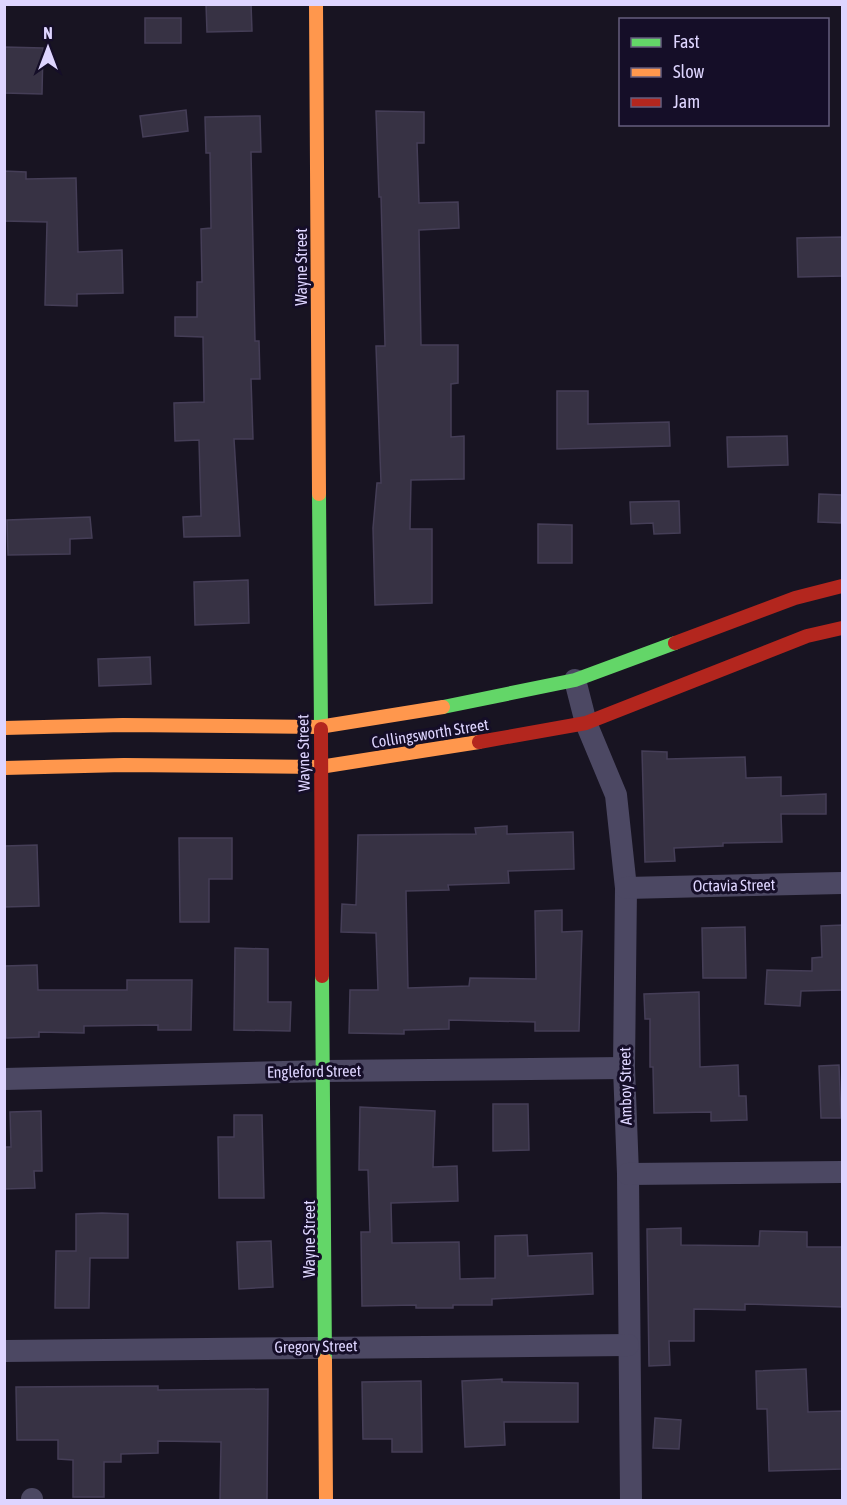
<svg xmlns="http://www.w3.org/2000/svg" width="847" height="1505" font-family="'Asap Condensed',sans-serif">
<style>
.building{fill:#373244;stroke:#453e57;stroke-width:1.5}
.lines{fill:none;stroke-linecap:round;stroke-linejoin:round}
.street{stroke:#4c4863;stroke-width:22}
.fast{stroke:#63d668;stroke-width:14}
.slow{stroke:#ff974d;stroke-width:14}
.jam{stroke:#b3261e;stroke-width:14}
.labels{text-anchor:middle;dominant-baseline:central;stroke-width:6;stroke-linejoin:round;paint-order:stroke}
.street-label{font-size:16px;fill:#ded5ff;stroke:#150e28}
</style>
<rect width="100%" height="100%" fill="#181422"/>
<g class="building">
<polygon points="206,4 251,4 252,31 207,32"/>
<rect x="145" y="18" width="36" height="25"/>
<polygon points="4,47 43,48 42,94 4,93"/>
<polygon points="186,110 188,131 143,137 140,116"/>
<polygon points="376,111 424,112 424,143 417,143 419,203 458,202 459,228 419,230 421,345 458,345 458,383 451,384 451,437 464,436 464,479 411,480 410,529 432,529 432,603 375,605 373,528 377,483 381,483 376,346 385,346 381,197 379,197"/>
<polygon points="260,116 261,152 251,152 255,341 259,341 260,379 251,379 253,439 234,439 240,536 184,537 183,517 201,516 199,440 175,441 174,403 204,402 203,337 175,336 175,317 197,317 197,282 202,282 201,229 211,228 210,153 206,153 205,117"/>
<polygon points="4,171 26,172 26,179 76,178 78,252 122,250 123,293 77,294 77,306 45,305 47,222 4,221"/>
<polygon points="843,237 843,276 798,277 797,238"/>
<polygon points="557,391 588,391 588,424 669,422 670,446 557,449"/>
<polygon points="787,436 788,465 728,467 727,437"/>
<polygon points="819,494 842,495 841,523 818,522"/>
<polygon points="679,501 680,533 654,534 653,523 631,524 630,502"/>
<polygon points="90,517 92,538 70,539 70,554 8,555 7,520"/>
<polygon points="538,524 572,525 572,563 538,563"/>
<polygon points="248,580 249,623 195,625 194,582"/>
<polygon points="150,657 151,684 99,686 98,659"/>
<polygon points="642,751 667,752 667,759 745,757 746,778 781,777 781,796 826,794 826,814 781,814 782,842 723,843 723,846 674,848 675,861 645,862"/>
<polygon points="507,826 507,834 573,832 574,869 508,871 509,883 448,885 449,890 406,891 408,988 469,986 470,978 536,979 535,911 562,910 562,932 582,931 579,1031 535,1031 535,1022 449,1020 449,1029 404,1030 404,1034 349,1033 350,990 378,990 376,933 341,932 342,904 356,905 358,835 476,834 475,828"/>
<polygon points="179,838 232,838 232,879 209,879 209,922 180,922"/>
<polygon points="37,845 39,906 4,907 4,846"/>
<polygon points="843,925 843,990 801,991 800,1006 765,1004 767,970 812,971 812,958 822,957 821,926"/>
<polygon points="745,927 746,978 703,978 702,928"/>
<polygon points="235,948 268,949 268,1002 291,1002 290,1031 234,1030"/>
<polygon points="37,965 38,990 127,990 127,980 192,980 191,1030 158,1030 158,1025 84,1026 84,1033 39,1032 39,1037 6,1038 4,966"/>
<polygon points="699,992 700,1067 738,1065 739,1096 746,1096 747,1120 711,1121 711,1112 654,1113 653,1067 650,1067 650,1019 645,1019 644,994"/>
<polygon points="839,1065 841,1118 821,1118 819,1066"/>
<polygon points="493,1104 528,1104 529,1150 493,1151"/>
<polygon points="360,1107 435,1111 433,1167 457,1166 458,1201 391,1203 392,1243 459,1242 460,1279 495,1278 495,1236 527,1235 528,1256 592,1253 593,1294 492,1299 492,1305 453,1305 453,1308 416,1308 416,1305 362,1306 361,1232 370,1232 368,1170 359,1170"/>
<polygon points="41,1111 42,1171 34,1171 35,1188 4,1189 4,1147 11,1147 10,1112"/>
<polygon points="234,1115 262,1115 264,1198 219,1198 218,1137 234,1137"/>
<polygon points="102,1213 128,1214 128,1258 90,1258 89,1308 55,1308 56,1251 76,1251 76,1214"/>
<polygon points="681,1228 681,1245 759,1246 760,1231 807,1232 807,1247 843,1247 843,1307 745,1304 745,1310 694,1309 694,1341 669,1341 670,1365 649,1366 647,1229"/>
<polygon points="271,1241 273,1287 239,1289 237,1242"/>
<polygon points="806,1369 808,1412 843,1411 843,1469 769,1471 767,1409 757,1409 756,1371"/>
<polygon points="502,1379 502,1382 578,1383 578,1422 504,1422 505,1445 465,1447 462,1381"/>
<polygon points="421,1381 422,1452 392,1452 392,1439 363,1439 362,1382"/>
<polygon points="158,1386 158,1390 268,1389 267,1500 220,1500 221,1442 158,1441 158,1453 121,1454 121,1462 104,1462 104,1497 73,1497 73,1460 58,1459 58,1440 17,1440 16,1387"/>
<polygon points="655,1418 681,1420 679,1449 653,1448"/>
</g>
<g class="lines">
<g class="street">
<polyline points="575,680 586,723 616,795 626,888 624,1068 628,1174 631,1500"/>
<polyline points="626,888 842,883"/>
<polyline points="4,1079 324,1071 624,1068"/>
<polyline points="628,1174 842,1172"/>
<polyline points="4,1351 628,1345"/>
<polyline points="32,1499 32,1500"/>
</g>
<g class="fast">
<polyline points="319,494 321,729"/>
<polyline points="443,707 575,680 675,643"/>
<polyline points="322,976 325,1360"/>
</g>
<g class="slow">
<polyline points="316,4 319,494"/>
<polyline points="4,728 123,725 319,727 443,707"/>
<polyline points="4,768 124,765 320,767 479,742"/>
<polyline points="325,1360 326,1500"/>
</g>
<g class="jam">
<polyline points="675,643 795,598 842,586"/>
<polyline points="321,729 322,976"/>
<polyline points="479,742 586,723 807,636 842,628"/>
</g>
</g>
<g class="labels">
<g class="street-label">
<text transform="translate(301 267) rotate(-90)">Wayne Street</text>
<text transform="translate(430 733) rotate(-9)">Collingsworth Street</text>
<text transform="translate(303 753) rotate(-91)">Wayne Street</text>
<text transform="translate(734 885) rotate(-1)">Octavia Street</text>
<text transform="translate(314 1071) rotate(-1)">Engleford Street</text>
<text transform="translate(625 1086) rotate(-91)">Amboy Street</text>
<text transform="translate(309 1239) rotate(-90)">Wayne Street</text>
<text transform="translate(316 1346) rotate(-1)">Gregory Street</text>
</g>
</g>
<rect width="847" height="1505" fill="none" stroke="#ded5ff" stroke-width="12"/>
<rect x="619" y="18" width="210" height="108" fill="#150e28" stroke="#655e7e" stroke-width="1.5"/>
<rect x="631" y="38" width="30" height="9" fill="#63d668" stroke="#655e7e" stroke-width="1.5"/>
<text x="673" y="48" font-size="18" fill="#ded5ff">Fast</text>
<rect x="631" y="68" width="30" height="9" fill="#ff974d" stroke="#655e7e" stroke-width="1.5"/>
<text x="673" y="78" font-size="18" fill="#ded5ff">Slow</text>
<rect x="631" y="98" width="30" height="9" fill="#b3261e" stroke="#655e7e" stroke-width="1.5"/>
<text x="673" y="108" font-size="18" fill="#ded5ff">Jam</text>
<g transform="translate(48 48)" stroke="#150e28" stroke-width="4.5" paint-order="stroke">
<path d="M0-4.5L10 22L0 15L-10 22Z" fill="#ded5ff"/>
<text y="-9" font-size="16" font-weight="bold" text-anchor="middle" fill="#ded5ff">N</text>
</g>
</svg>
